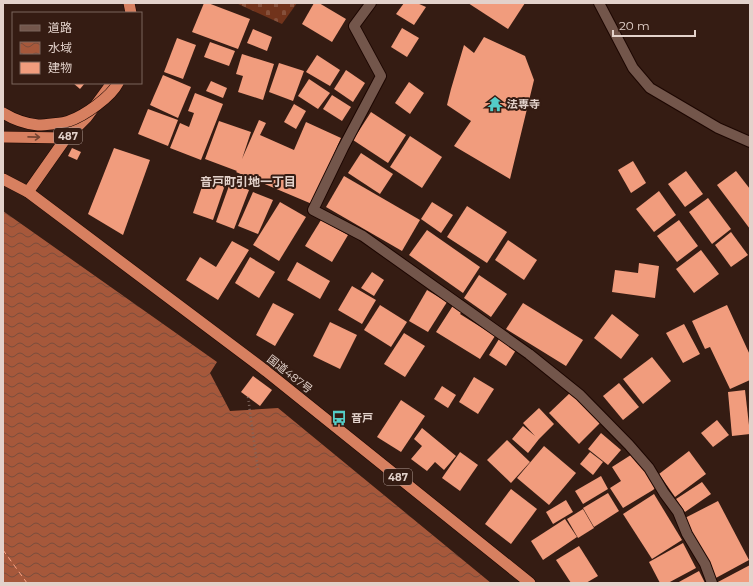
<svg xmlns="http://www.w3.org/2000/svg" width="753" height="586" font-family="Montserrat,'Noto Sans JP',sans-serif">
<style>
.cemetery{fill:url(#cemetery-stones)}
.water{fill:url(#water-waves)}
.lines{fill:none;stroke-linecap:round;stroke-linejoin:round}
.ferry{stroke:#ffa788;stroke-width:1;stroke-dasharray:5 4;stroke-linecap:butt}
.building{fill:#f19c7d}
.minor-casing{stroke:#1c0601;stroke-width:12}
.trunk-casing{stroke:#1c0601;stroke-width:12}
.path{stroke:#7d675f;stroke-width:2.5;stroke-dasharray:1 3;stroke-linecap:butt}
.minor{stroke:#73564b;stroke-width:10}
.trunk{stroke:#d78060;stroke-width:11}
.trunk-bridge-casing{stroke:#1c0601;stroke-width:12;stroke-linecap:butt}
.trunk-bridge{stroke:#d78060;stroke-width:11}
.oneway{stroke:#764432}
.labels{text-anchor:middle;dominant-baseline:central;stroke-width:4;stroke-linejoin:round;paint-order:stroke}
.shield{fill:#351c13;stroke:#af9b94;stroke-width:1}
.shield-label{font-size:10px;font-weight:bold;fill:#e3d2cb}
.poi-label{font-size:11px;font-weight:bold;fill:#e3d2cb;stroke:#351c13;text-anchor:start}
.street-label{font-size:11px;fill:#e3d2cb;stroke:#351c13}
.neighbourhood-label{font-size:12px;font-weight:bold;fill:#e3d2cb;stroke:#351c13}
</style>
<defs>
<pattern id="cemetery-stones" width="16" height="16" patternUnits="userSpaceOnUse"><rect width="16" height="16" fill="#71331b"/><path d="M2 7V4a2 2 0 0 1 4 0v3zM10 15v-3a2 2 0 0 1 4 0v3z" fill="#85503b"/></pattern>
<pattern id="water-waves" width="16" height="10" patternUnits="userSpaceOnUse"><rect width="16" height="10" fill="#a6583b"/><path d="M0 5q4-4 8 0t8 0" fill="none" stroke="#7a4d3c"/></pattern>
</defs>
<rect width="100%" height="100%" fill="#351c13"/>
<polygon class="cemetery" points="236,3 297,3 282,24"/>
<polygon class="water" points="3,211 217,362 210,373 230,411 278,408 491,583 3,583"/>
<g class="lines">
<polyline class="ferry" points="3,550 27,583"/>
</g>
<g class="building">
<polygon points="204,3 208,3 250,19 238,49 192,32"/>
<polygon points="314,3 319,3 346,19 332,42 302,24"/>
<polygon points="404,3 417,3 426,7 414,25 396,14"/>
<polygon points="468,3 525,3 508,29"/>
<polygon points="402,28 419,38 407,57 391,47"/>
<polygon points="253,29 272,37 267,51 247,43"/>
<polygon points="484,37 525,56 534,80 510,179 454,146 471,121 447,105 451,89 464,45 474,53"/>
<polygon points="177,38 196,45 183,79 164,72"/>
<polygon points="210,42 235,51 229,66 204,57"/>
<polygon points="242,54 274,64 263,100 238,92 243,76 236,74"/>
<polygon points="317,55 340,70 330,86 306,72"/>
<polygon points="279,63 304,71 293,101 269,92"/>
<polygon points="346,70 365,83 353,102 334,89"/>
<polygon points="163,75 191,87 178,118 150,105"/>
<polygon points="309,79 330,93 318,109 298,96"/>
<polygon points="211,81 227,88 223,98 206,91"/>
<polygon points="409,82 424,93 410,114 395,103"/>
<polygon points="73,83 85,83 80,89"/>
<polygon points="195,93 223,104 201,160 170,148 180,123 189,127 194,113 188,111"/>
<polygon points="332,95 351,107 342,121 323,109"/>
<polygon points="294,104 306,111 296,129 284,122"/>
<polygon points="148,109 178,120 168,146 138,134"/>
<polygon points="371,112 406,135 388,163 353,140"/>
<polygon points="259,120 266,123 260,135 294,150 306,122 341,138 312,204 236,172 237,171 205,159 219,121 251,132 242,159"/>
<polygon points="410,136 442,157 422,188 390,167"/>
<polygon points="72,148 81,152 77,160 68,156"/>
<polygon points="114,148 150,160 123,235 88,214"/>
<polygon points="361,153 393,174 380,194 348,173"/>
<polygon points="633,161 646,183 631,193 618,170"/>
<polygon points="686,171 703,194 685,207 668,184"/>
<polygon points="736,171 750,189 750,229 717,185"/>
<polygon points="206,175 226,182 213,220 193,213"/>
<polygon points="344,176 420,220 402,251 326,207"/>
<polygon points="230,183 249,190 234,229 216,222"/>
<polygon points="659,191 676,215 654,232 636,209"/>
<polygon points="253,192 273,200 258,234 238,226"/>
<polygon points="708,198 731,229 712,244 689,212"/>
<polygon points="280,202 306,217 279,261 253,245"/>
<polygon points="432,202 453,215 441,233 421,219"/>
<polygon points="467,206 507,232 487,263 447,237"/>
<polygon points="321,220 348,235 332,262 305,246"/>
<polygon points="679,220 698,246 677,262 657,236"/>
<polygon points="427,230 480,267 463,293 409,255"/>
<polygon points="731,232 748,255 731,267 715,245"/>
<polygon points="508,240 537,260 524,280 495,260"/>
<polygon points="232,241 249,250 218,300 186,280 200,257 216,267"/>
<polygon points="701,250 719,274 694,293 676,269"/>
<polygon points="250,257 275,272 259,298 235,283"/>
<polygon points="297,262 330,281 320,299 287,280"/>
<polygon points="639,263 659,266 655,298 612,292 615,270 638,273"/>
<polygon points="372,272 384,280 374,296 361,288"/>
<polygon points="479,275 507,294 491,317 464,298"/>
<polygon points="352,286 376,300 362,324 338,310"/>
<polygon points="427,290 447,302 428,332 409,321"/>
<polygon points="273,303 294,314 275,346 256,335"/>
<polygon points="523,303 583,340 566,366 506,329"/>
<polygon points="454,304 463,310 460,314 495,336 480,359 436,332"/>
<polygon points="380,305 407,322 391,347 364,330"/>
<polygon points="727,305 750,355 750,380 730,389 710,347 705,349 692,321"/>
<polygon points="612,314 639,335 621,359 594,338"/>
<polygon points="330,322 357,335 340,369 313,356"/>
<polygon points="684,324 700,354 683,363 666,333"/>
<polygon points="404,333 425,346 405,377 384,364"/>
<polygon points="499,339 516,350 506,366 489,355"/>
<polygon points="652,357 671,381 643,404 623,379"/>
<polygon points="253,376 272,390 260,406 241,392"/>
<polygon points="474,377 494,389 478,414 459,402"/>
<polygon points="619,383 639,407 623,420 603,396"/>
<polygon points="442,386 456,395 448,408 434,399"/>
<polygon points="745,390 750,434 732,436 728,392"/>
<polygon points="571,392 601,422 579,444 549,413"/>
<polygon points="401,400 425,416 401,452 377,437"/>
<polygon points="539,408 554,424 539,439 528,453 512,439 523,426 535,436 523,423"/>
<polygon points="717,420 729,435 713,447 701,433"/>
<polygon points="422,428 456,456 444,470 435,462 427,471 411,459 422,446 414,439"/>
<polygon points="601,433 621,450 608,465 588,449"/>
<polygon points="507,440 530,462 511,483 487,460"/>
<polygon points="544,446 576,473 549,505 517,478"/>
<polygon points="689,451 706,474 675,497 659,474"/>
<polygon points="460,452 478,465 460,491 442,478"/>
<polygon points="590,452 603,462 593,475 580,464"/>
<polygon points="634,453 656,487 653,490 623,508 610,488 621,481 612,467"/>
<polygon points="601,476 608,489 583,504 575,491"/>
<polygon points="702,482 711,494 685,512 676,499"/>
<polygon points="511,489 537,509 511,544 485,524"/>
<polygon points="608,493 619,511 594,527 583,508"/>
<polygon points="654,494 682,540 652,559 623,514"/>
<polygon points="566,500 573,512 553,524 546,512"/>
<polygon points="718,501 749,560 714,579 683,519"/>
<polygon points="583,509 594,528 578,538 567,519"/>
<polygon points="565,519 577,537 543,560 531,541"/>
<polygon points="683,543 696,568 668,583 660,583 649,562"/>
<polygon points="579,546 598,576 586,583 571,583 556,560"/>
<polygon points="750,565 750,583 716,583"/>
<polygon points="699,571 705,583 677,583"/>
</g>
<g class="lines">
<g class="minor-casing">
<g id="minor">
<polyline points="371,3 354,26 381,76 343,148 313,210 363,236 529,354 580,395 629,445 649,468 664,493 678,512 687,534 705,564 712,583"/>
<polyline points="599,3 633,68 650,88 718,128 750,142"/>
</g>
</g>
<g class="trunk-casing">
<g id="trunk">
<polyline points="129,3 131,13"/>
<polyline points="3,137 66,138"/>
<polyline points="3,179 28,192 266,371 530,583"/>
<polyline points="28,192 66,138 87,117 109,87 111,83"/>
</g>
</g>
<polyline class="path" points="248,397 258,471"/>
<use href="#minor" class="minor"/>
<use href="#trunk" class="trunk"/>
<g class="trunk-bridge-casing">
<path id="trunk-bridge" d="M 3,113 C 13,119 27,124 38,125 C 44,125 64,123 69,121 C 84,116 111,97 118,83"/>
</g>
<use href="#trunk-bridge" class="trunk-bridge"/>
</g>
<defs><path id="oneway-shaft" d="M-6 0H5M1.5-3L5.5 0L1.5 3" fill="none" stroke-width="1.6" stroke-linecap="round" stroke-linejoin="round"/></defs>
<use class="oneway" href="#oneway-shaft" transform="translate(34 137) rotate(1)"/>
<defs>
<g id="temple-bare" transform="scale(1.2)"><path d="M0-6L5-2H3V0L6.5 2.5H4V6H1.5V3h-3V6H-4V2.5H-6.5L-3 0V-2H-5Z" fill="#54cdc7" stroke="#351c13" stroke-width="2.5" paint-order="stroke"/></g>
<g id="bus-bare" transform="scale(1.2)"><path d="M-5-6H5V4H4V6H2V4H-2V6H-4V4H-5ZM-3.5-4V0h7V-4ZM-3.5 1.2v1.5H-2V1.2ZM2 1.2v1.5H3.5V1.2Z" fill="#54cdc7" stroke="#351c13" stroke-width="2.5" paint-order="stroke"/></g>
</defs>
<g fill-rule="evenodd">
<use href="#temple-bare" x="495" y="104"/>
<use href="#bus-bare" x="339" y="418"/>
</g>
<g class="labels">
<g class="shield">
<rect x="54" y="128" width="28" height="16" rx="3"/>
<rect x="384" y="469" width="28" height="16" rx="3"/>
</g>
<g class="shield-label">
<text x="68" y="136">487</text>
<text x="398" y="477">487</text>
</g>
<g class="poi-label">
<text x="507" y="104">法専寺</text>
<text x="351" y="418">音戸</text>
</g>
<g class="street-label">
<text transform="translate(290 374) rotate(38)">国道487号</text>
</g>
<g class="neighbourhood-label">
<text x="248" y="181">音戸町引地一丁目</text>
</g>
</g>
<rect width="753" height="586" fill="none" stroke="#e3d2cb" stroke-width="8"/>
<rect x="12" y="12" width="130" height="72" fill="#351c13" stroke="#7b655d"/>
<rect x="20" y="25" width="20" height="6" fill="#73564b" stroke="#7b655d"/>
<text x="48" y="32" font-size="12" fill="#e3d2cb">道路</text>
<rect x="20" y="42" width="20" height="12" fill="url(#water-waves)" stroke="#7b655d"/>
<text x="48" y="52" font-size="12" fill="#e3d2cb">水域</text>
<rect x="20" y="62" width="20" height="12" fill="#f19c7d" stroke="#7b655d"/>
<text x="48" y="72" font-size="12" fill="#e3d2cb">建物</text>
<path d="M613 30v6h82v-6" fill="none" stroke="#e3d2cb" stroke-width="2"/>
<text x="619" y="30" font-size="12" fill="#e3d2cb" stroke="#351c13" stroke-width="3" paint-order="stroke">20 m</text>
</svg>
